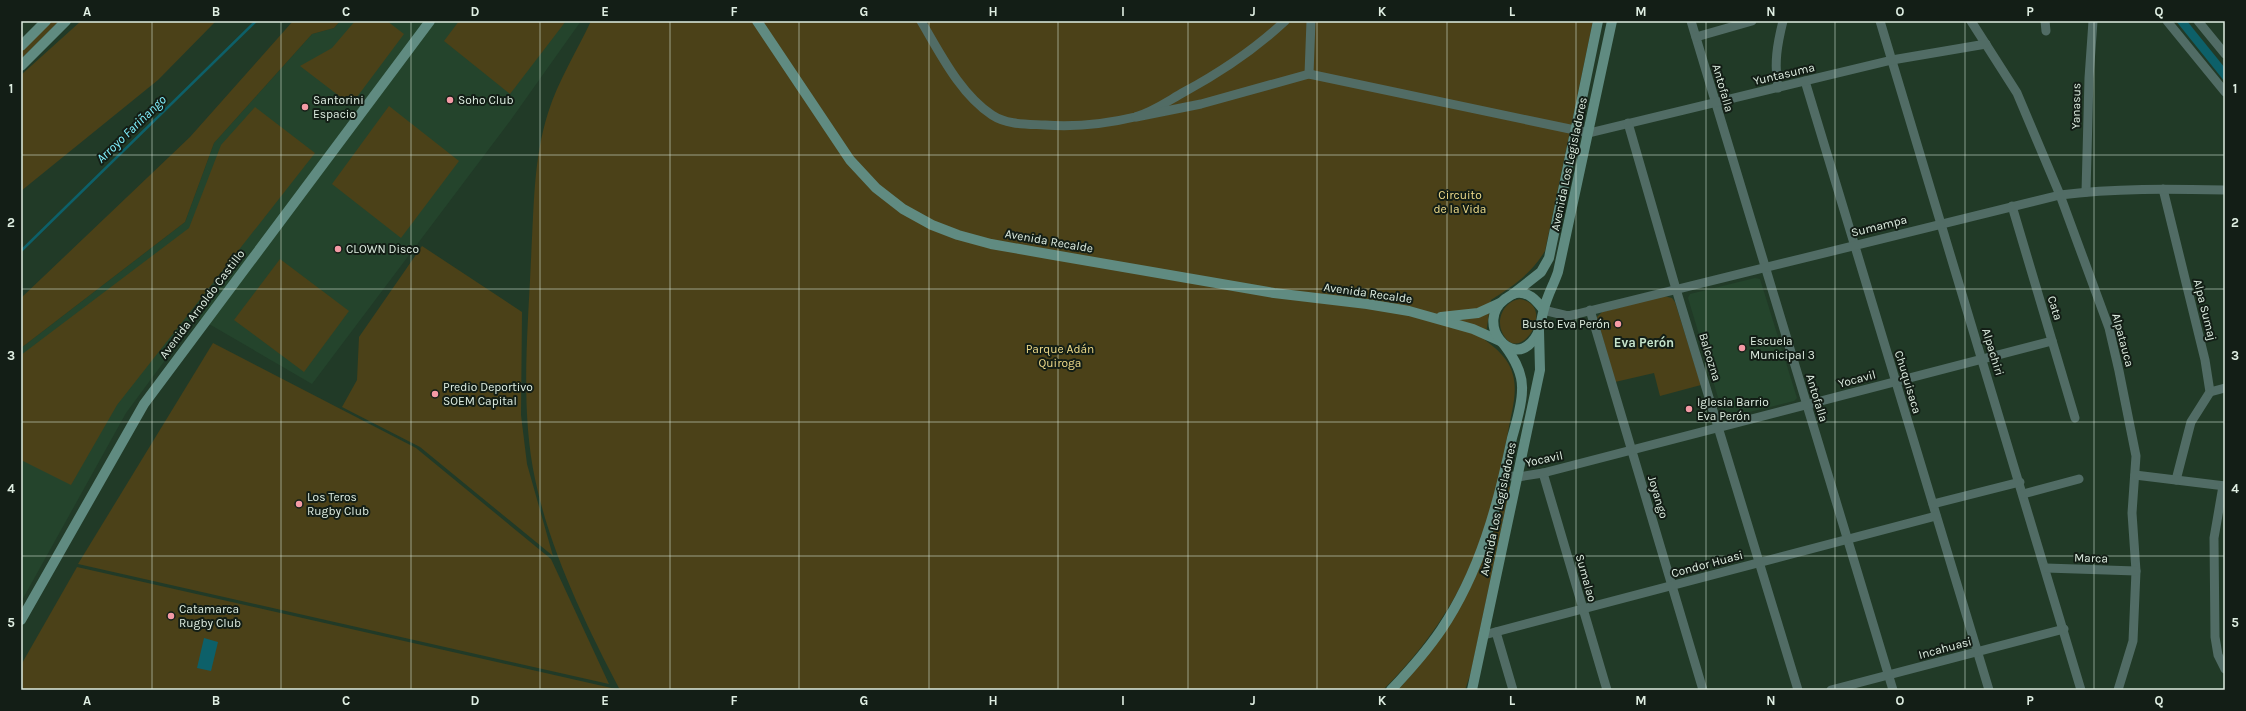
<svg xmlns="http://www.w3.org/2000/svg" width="2246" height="711" font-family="Karla,sans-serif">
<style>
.built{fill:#24442c}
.green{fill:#4b4118}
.water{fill:#0d6069}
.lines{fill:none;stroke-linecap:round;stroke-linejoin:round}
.stream{stroke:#0d6069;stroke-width:2.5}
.street{stroke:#516c65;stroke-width:9}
.secondary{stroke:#608b81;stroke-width:10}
.grid{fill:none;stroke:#dfeee2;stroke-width:1;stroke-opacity:0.55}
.poi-dot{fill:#f49aa5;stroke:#131e16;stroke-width:1.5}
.labels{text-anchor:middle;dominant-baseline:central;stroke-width:4;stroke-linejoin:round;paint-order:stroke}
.street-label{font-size:12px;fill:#dfeee2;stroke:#131e16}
.poi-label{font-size:12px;fill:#dfeee2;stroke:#131e16;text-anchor:start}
.park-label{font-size:12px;fill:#f0dc8b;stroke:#131e16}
.water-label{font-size:13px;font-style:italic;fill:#81f0fe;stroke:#131e16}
.neighbourhood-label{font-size:13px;font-weight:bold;fill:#c5e3cb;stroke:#131e16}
.neatline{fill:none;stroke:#dfeee2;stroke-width:1.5}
.grid-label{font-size:13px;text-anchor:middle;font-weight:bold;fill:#dfeee2}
</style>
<rect width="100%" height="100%" fill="#213a27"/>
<g class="built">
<polygon points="340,21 581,21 510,121 312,384 197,317 126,413 21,602 21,348 185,222 214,143 312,34 334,28"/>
<polygon points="1755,278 1760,279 1797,398 1794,401 1729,417 1723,414 1688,298 1690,294"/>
</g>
<g class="green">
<polygon points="52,21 59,21 21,59 21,52"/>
<polygon points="81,21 216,21 158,80 21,191 21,75"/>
<polygon points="293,21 340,21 334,28 312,34 214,143 185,222 21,348 21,298 190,137"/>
<polygon points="355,21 387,21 404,34 351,105 300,66 332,48"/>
<polygon points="459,21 566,21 510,94 444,41"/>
<path d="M 591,21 L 1593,21 L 1545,251 C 1530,275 1514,285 1491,300 L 1485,340 C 1497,349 1509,359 1513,375 C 1518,393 1511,414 1508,432 C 1497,490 1482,550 1452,602 C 1433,634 1410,663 1383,690 L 620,690 C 586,625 550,551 535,479 C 520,407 528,331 531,259 C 534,211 533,160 548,113 C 558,81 577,51 591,21 Z"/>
<polygon points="389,106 459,161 401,238 332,184"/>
<polygon points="255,107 315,153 117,405 71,485 21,460 21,355 189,228 221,145"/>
<polygon points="422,246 522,312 521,415 527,464 553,556 420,447 342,407 357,380 359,337"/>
<polygon points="280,259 349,311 304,372 234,320"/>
<polygon points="1664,296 1672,298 1675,302 1701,385 1660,396 1654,373 1615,382 1597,317 1602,312"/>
<path d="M 1520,299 C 1559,306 1518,369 1502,332 C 1496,319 1504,301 1520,299 Z"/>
<polygon points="213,343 416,448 551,559 609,684 78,564"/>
<path d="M 1507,486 L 1510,487 L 1471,672 L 1465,690 L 1398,690 C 1455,627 1486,569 1507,486 Z"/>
<polygon points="77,567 616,689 616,690 21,690 21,665"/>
</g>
<g class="water">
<polygon points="2176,21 2187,21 2225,68 2225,82"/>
<polygon points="204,638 218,642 211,671 197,668"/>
</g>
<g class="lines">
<polyline class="stream" points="21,251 256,21"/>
<g class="street">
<path d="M 921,21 C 940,53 960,94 992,115 C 1007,125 1027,124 1045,125 C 1075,127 1106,124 1135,117 C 1153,112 1168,101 1184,92 C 1221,72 1254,50 1285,21"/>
<polyline points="1691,21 1893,690"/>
<polyline points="1880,21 2081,690"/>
<polyline points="1971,21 2017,93 2060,195 2109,328 2119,371 2136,456 2132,513 2136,571 2133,641 2118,690"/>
<polyline points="2045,21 2046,31"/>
<polyline points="2167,21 2225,92"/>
<polyline points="2198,21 2225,54"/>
<polyline points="1696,37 1752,21"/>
<polyline points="1309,74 1311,21"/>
<polyline points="1805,81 1989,690"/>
<path d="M 1778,88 C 1774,63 1777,45 1783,21"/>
<polyline points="1136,117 1201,104 1309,74 1589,133 1892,60 1986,44"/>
<polyline points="1628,123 1676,289 1798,690"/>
<polyline points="2163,189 2205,360 2210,392 2191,422 2176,480"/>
<polyline points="2086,192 2089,78 2093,21"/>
<polyline points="2012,206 2075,418"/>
<path d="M 1543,310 L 1568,316 L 1577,314 L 2060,195 C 2115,188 2170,189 2225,190"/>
<polyline points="1590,310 1703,690"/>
<polyline points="2210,392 2225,388"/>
<polyline points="1543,473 1607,690"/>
<polyline points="1505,475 1518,477 1543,473 2052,341"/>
<polyline points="2135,475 2225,486"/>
<polyline points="2223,486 2214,538 2215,637 2218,655 2225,669"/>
<polyline points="2023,494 2079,479"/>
<polyline points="1933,504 2020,482"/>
<polyline points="2046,568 2136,571"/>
<polyline points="1496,632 1513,690"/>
<polyline points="1484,635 1936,516"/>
<polyline points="1831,690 2064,629"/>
</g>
<g class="secondary">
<polyline points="757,21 850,160 876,188 903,209 932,225 958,235 991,244 1048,254 1274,293 1367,304 1409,311 1473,329 1500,341"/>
<polyline points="21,46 46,21"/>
<polyline points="21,66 66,21"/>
<polyline points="1513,294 1541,272 1549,258 1598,21"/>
<path d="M 1543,309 C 1536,300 1528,291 1516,293 C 1511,294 1509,297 1505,299 C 1474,322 1512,372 1535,338 C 1541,330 1541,318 1544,309 C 1547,296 1554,284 1558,272 L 1612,21"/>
<polyline points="1441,317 1478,313 1500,303"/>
<polyline points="21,620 144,404 430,21"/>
<path d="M 1391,690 C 1409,671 1426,652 1441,630 C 1480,572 1498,505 1512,438 C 1516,423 1522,406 1522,390 C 1523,374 1514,358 1505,346"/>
<polyline points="1472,690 1540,370 1539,331"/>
</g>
</g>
<path class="grid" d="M 152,21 L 152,690M 281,21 L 281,690M 411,21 L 411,690M 540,21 L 540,690M 670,21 L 670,690M 799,21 L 799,690M 929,21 L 929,690M 1058,21 L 1058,690M 1188,21 L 1188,690M 1317,21 L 1317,690M 1447,21 L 1447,690M 1576,21 L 1576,690M 1706,21 L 1706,690M 1835,21 L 1835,690M 1965,21 L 1965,690M 2094,21 L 2094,690M 21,155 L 2225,155M 21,289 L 2225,289M 21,422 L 2225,422M 21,556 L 2225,556"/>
<g class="poi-dot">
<circle cx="450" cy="100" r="4"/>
<circle cx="305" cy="107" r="4"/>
<circle cx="338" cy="249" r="4"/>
<circle cx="1618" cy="324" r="4"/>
<circle cx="1742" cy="348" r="4"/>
<circle cx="435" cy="394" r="4"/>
<circle cx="1689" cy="409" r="4"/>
<circle cx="299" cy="504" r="4"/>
<circle cx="171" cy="616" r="4"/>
</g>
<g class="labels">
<g class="street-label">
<text transform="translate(1784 74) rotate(-13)">Yuntasuma</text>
<text transform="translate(1723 88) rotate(74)">Antofalla</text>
<text transform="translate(2076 106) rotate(-89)">Yanasus</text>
<text transform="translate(1569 164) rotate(-78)">Avenida Los Legisladores</text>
<text transform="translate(1879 226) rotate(-14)">Sumampa</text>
<text transform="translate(1049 241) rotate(10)">Avenida Recalde</text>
<text transform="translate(1368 293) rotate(8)">Avenida Recalde</text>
<text transform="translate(202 304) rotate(-53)">Avenida Arnoldo Castillo</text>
<text transform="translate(2055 308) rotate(73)">Cata</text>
<text transform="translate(2205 310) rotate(76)">Alpa Sumaj</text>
<text transform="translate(2123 340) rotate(75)">Alpatauca</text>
<text transform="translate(1993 352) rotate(73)">Alpachiri</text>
<text transform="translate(1710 357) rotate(73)">Balcozna</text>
<text transform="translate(1857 379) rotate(-15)">Yocavil</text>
<text transform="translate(1908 382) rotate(73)">Chuquisaca</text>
<text transform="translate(1817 398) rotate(73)">Antofalla</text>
<text transform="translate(1544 459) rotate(-12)">Yocavil</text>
<text transform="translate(1658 497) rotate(73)">Joyango</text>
<text transform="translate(1498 509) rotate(-78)">Avenida Los Legisladores</text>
<text transform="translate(2091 558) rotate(2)">Marca</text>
<text transform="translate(1707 564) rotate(-15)">Condor Huasi</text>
<text transform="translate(1586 578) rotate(74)">Sumalao</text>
<text transform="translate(1945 648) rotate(-15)">Incahuasi</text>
</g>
<g class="poi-label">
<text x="313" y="100">Santorini<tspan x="313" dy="14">Espacio</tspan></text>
<text x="458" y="100">Soho Club</text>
<text x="346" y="249">CLOWN Disco</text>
<text x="1610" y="324" text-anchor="end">Busto Eva Perón</text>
<text x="1750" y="341">Escuela<tspan x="1750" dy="14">Municipal 3</tspan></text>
<text x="443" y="387">Predio Deportivo<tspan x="443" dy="14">SOEM Capital</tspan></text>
<text x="1697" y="402">Iglesia Barrio<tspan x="1697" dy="14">Eva Perón</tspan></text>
<text x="307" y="497">Los Teros<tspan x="307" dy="14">Rugby Club</tspan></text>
<text x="179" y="609">Catamarca<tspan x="179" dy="14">Rugby Club</tspan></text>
</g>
<g class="park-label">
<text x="1460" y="195">Circuito<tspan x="1460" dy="14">de la Vida</tspan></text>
<text x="1060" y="349">Parque Adán<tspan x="1060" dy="14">Quiroga</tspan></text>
</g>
<g class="water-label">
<text transform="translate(131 129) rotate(-44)">Arroyo Fariñango</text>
</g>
<g class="neighbourhood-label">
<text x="1644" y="342">Eva Perón</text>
</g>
</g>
<rect width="2246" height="711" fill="none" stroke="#131e16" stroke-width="44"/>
<rect x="22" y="22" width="2202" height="667" class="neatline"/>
<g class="grid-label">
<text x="87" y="16">A</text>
<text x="216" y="16">B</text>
<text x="346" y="16">C</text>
<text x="475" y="16">D</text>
<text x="605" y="16">E</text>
<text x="734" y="16">F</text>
<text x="864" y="16">G</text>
<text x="993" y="16">H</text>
<text x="1123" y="16">I</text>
<text x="1253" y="16">J</text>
<text x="1382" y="16">K</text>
<text x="1512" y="16">L</text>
<text x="1641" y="16">M</text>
<text x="1771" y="16">N</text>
<text x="1900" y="16">O</text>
<text x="2030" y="16">P</text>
<text x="2159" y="16">Q</text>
<text x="11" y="93">1</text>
<text x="2235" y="93">1</text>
<text x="11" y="227">2</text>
<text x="2235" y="227">2</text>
<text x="11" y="360">3</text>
<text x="2235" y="360">3</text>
<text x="11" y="493">4</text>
<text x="2235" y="493">4</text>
<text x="11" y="627">5</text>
<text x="2235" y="627">5</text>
<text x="87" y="705">A</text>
<text x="216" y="705">B</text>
<text x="346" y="705">C</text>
<text x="475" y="705">D</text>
<text x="605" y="705">E</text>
<text x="734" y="705">F</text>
<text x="864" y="705">G</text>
<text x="993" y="705">H</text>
<text x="1123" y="705">I</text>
<text x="1253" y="705">J</text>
<text x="1382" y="705">K</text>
<text x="1512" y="705">L</text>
<text x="1641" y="705">M</text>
<text x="1771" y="705">N</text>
<text x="1900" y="705">O</text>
<text x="2030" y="705">P</text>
<text x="2159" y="705">Q</text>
</g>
</svg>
